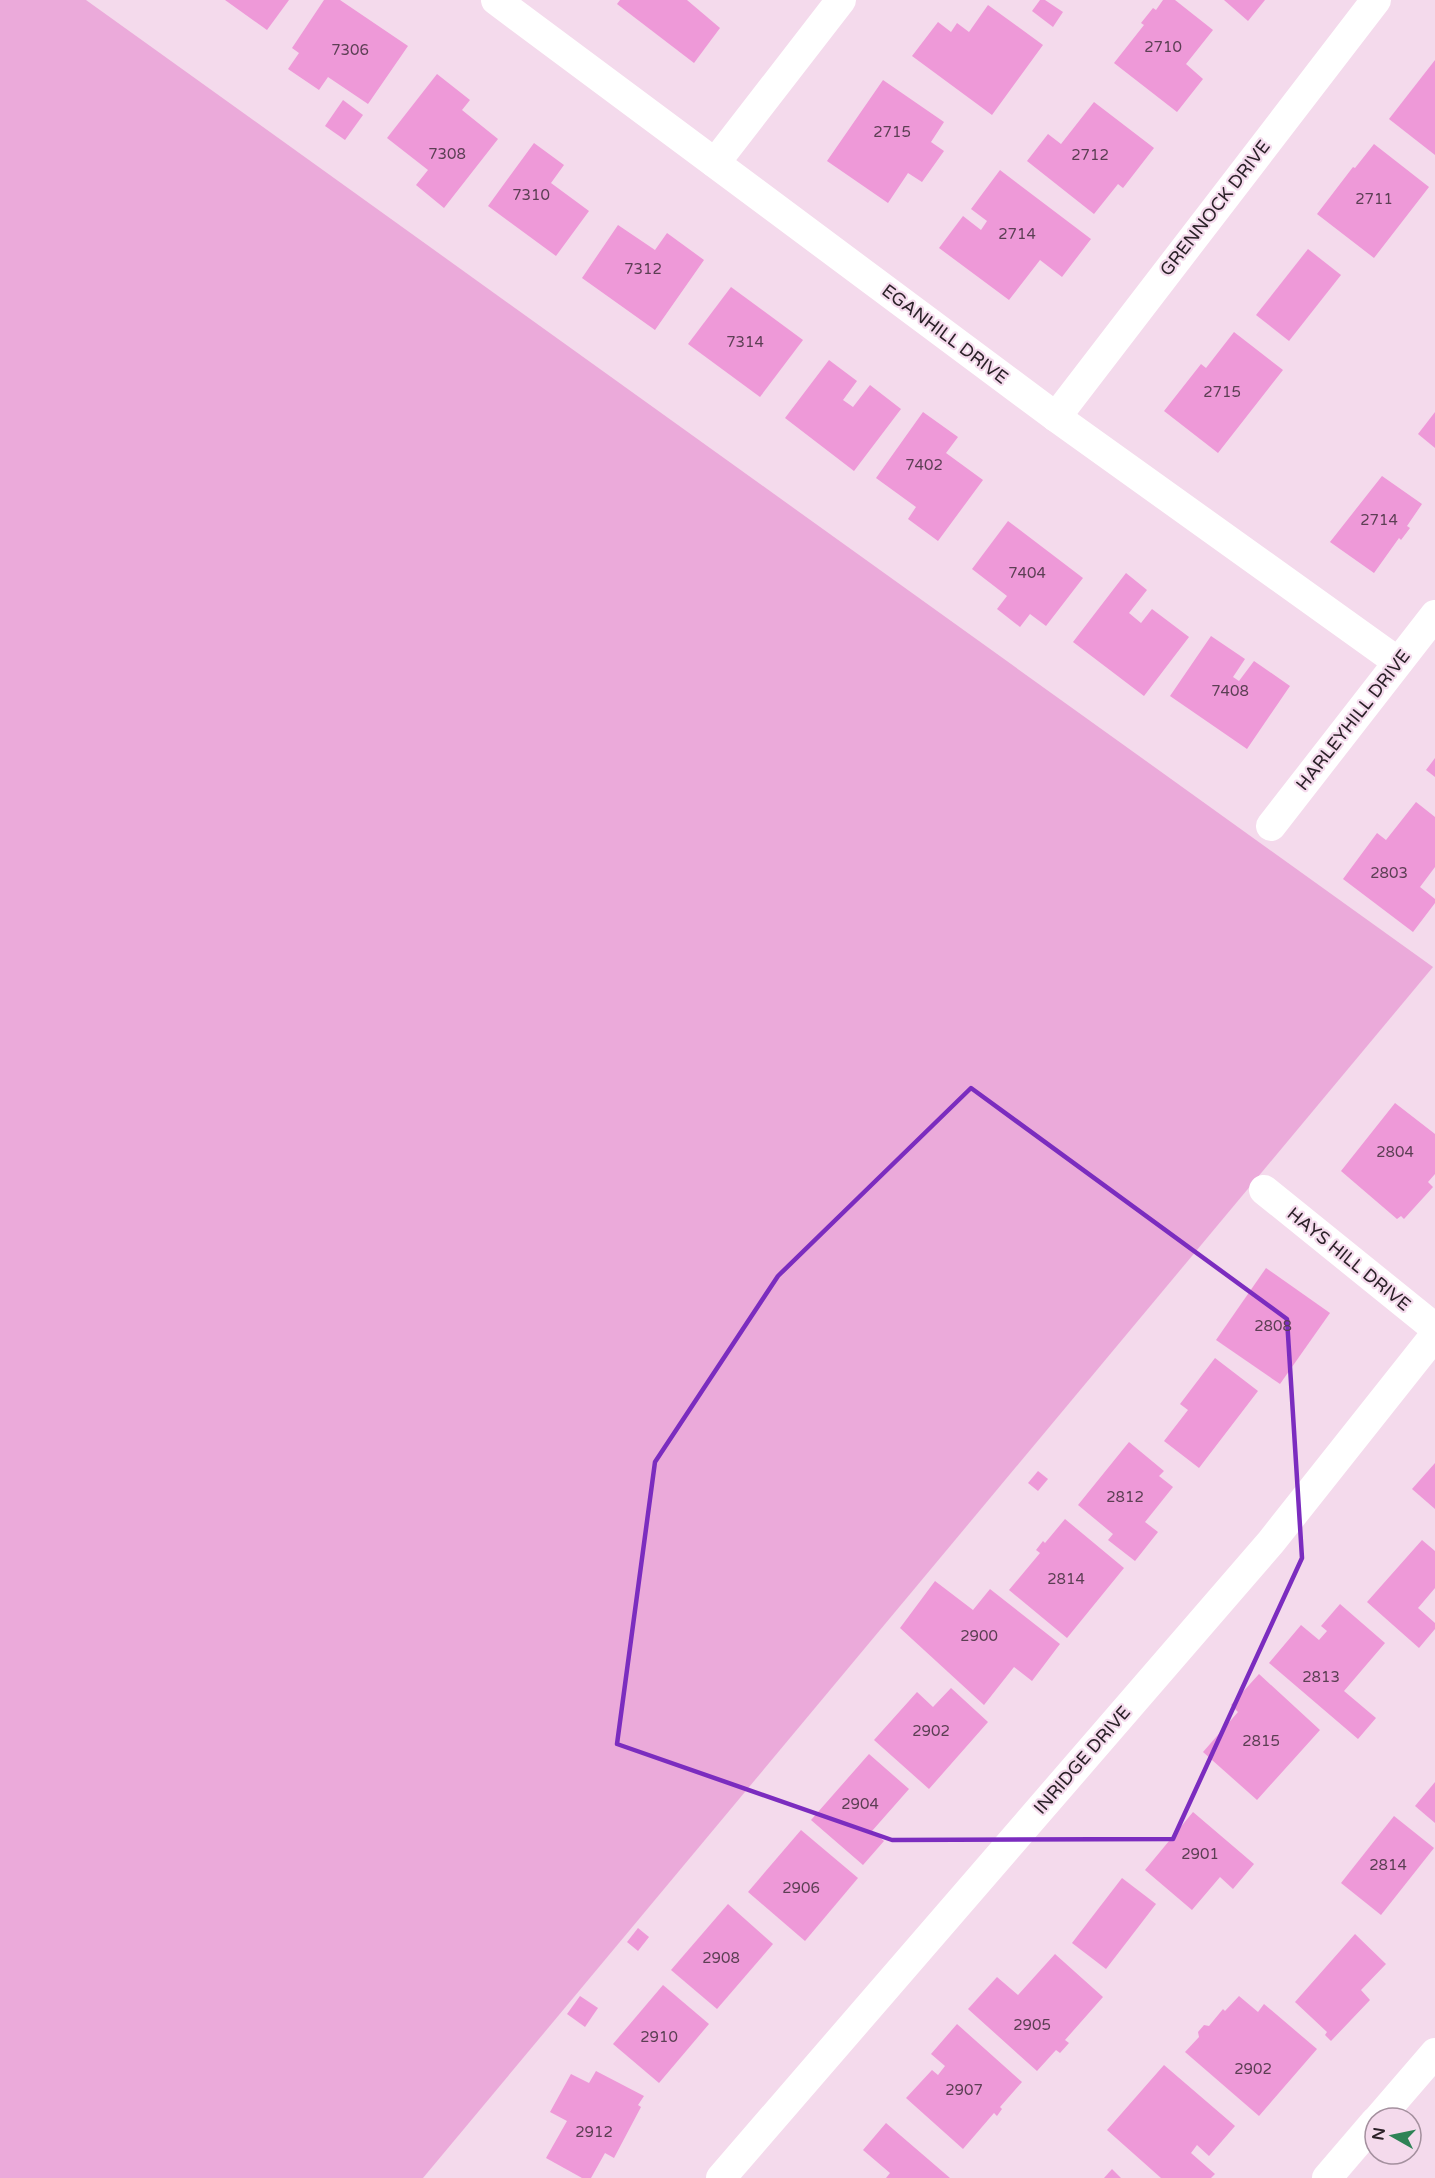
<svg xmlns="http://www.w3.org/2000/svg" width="1435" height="2178" font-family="'Varela Round',sans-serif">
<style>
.green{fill:#ebaada}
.building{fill:#ee99d8}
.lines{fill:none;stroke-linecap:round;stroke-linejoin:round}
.minor{stroke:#fff;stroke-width:30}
.marked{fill:none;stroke:#7b2cbf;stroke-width:4.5;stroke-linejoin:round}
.labels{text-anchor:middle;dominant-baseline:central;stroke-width:4.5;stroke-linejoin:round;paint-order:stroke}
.number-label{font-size:15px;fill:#5c3f54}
.street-label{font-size:18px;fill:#2b2128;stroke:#f4daec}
</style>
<rect width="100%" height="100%" fill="#f4daec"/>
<polygon class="green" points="0,0 86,0 1433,967 423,2178 0,2178"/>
<g class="building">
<polygon points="225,0 289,0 267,30"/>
<polygon points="324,0 340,0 408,46 368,104 328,77 319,90 288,69 299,53 292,48"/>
<polygon points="620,0 687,0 720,28 694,63 617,4"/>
<polygon points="1040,0 1045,0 1063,12 1053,27 1032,11"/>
<polygon points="1163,0 1175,0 1213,30 1186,64 1203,79 1177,112 1114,63 1144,25 1141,23 1153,8 1156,10"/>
<polygon points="1224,0 1265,0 1248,21"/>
<polygon points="988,5 1043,45 992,115 912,56 938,22 951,32 957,23 969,32"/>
<polygon points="1435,60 1435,155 1389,119"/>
<polygon points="437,74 470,100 462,110 498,139 444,208 416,185 428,170 387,138"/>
<polygon points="883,80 944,122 931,142 944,151 922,182 908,173 888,203 827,161"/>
<polygon points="343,100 363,115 345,140 325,126"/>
<polygon points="1094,102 1154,148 1123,188 1118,184 1094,214 1027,161 1048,134 1061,144"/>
<polygon points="534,143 564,165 551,183 589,211 556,256 488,206"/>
<polygon points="1374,144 1429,187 1374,258 1317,214 1353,167 1355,168"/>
<polygon points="1000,170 1091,239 1062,277 1040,260 1009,300 939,248 963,216 981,230 987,221 971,209"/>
<polygon points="618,225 655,250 667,233 704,260 655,330 582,278"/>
<polygon points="1308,249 1341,275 1289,341 1256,315"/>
<polygon points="731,287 803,340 760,397 688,344"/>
<polygon points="1234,332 1283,370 1218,453 1164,411 1201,364 1206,368"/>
<polygon points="829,360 857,381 843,400 853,407 870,385 901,409 854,471 785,418"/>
<polygon points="923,412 958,437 946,453 983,480 938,541 908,519 916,507 876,478"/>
<polygon points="1435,412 1435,448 1418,434"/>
<polygon points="1382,476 1422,504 1407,526 1410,528 1401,540 1399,538 1374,573 1330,542"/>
<polygon points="1008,521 1083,578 1046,626 1030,614 1020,627 997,609 1007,596 972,569"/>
<polygon points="1126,573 1147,590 1129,613 1141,623 1152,609 1189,637 1144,696 1073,642"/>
<polygon points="1211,636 1245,659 1233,677 1239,681 1254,661 1290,686 1247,749 1170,696"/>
<polygon points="1435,758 1435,777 1426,770"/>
<polygon points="1416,802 1435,817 1435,867 1420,887 1435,899 1435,903 1413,932 1343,879 1377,833 1386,840"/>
<polygon points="1395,1103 1435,1134 1435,1174 1428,1182 1433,1187 1404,1219 1401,1216 1397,1219 1341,1171"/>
<polygon points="1266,1268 1330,1313 1280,1384 1216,1340"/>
<polygon points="1215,1358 1258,1391 1199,1468 1164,1441 1188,1410 1180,1404"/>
<polygon points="1129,1442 1164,1471 1159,1476 1173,1487 1145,1522 1158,1532 1135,1561 1108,1540 1113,1534 1078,1505"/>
<polygon points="1435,1463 1435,1509 1412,1489"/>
<polygon points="1038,1471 1048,1479 1038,1491 1028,1483"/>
<polygon points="1065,1519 1124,1568 1067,1638 1009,1590 1040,1553 1036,1550 1043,1541 1045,1543"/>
<polygon points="1422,1540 1435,1551 1435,1588 1418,1608 1435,1623 1435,1629 1419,1648 1367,1602"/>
<polygon points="935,1581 973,1610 990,1589 1060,1644 1032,1681 1014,1667 984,1705 900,1628"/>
<polygon points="1340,1604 1385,1643 1344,1691 1376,1718 1358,1739 1269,1663 1301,1625 1319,1640 1327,1631 1321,1626"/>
<polygon points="1259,1674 1320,1730 1257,1800 1203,1752 1238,1712 1231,1705"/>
<polygon points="951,1688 988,1722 929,1789 874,1740 917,1692 933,1707"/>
<polygon points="869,1754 909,1789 872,1831 884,1841 863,1865 811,1820"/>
<polygon points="1435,1782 1435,1823 1415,1806"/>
<polygon points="1193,1812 1254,1864 1233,1889 1220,1877 1192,1910 1145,1870"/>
<polygon points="1394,1816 1434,1848 1381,1915 1341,1883"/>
<polygon points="801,1830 858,1878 805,1941 748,1892"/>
<polygon points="1122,1878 1156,1904 1106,1969 1072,1943"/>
<polygon points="728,1904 773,1944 717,2009 671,1970"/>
<polygon points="638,1928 649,1937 638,1951 627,1942"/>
<polygon points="1355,1934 1386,1964 1361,1990 1370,2000 1331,2041 1325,2035 1327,2032 1295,2002"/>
<polygon points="1055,1954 1103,1997 1065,2040 1069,2043 1060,2053 1056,2050 1037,2071 968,2009 997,1977 1018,1995"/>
<polygon points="663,1985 709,2024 659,2083 613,2044"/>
<polygon points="580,1996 598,2008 585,2027 567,2014"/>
<polygon points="1239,1996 1258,2012 1264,2004 1317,2049 1259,2116 1185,2052 1199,2037 1198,2032 1204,2025 1209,2026 1223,2009 1225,2011"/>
<polygon points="957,2024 1022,2082 1000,2107 1002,2109 997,2116 994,2113 963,2149 906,2098 932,2070 938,2075 945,2066 931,2054"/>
<polygon points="1164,2065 1235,2126 1209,2156 1197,2145 1191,2153 1215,2174 1211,2178 1161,2178 1107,2130"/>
<polygon points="596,2071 644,2096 638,2105 641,2107 614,2158 605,2153 591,2178 582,2178 546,2158 567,2121 550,2112 571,2074 589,2083"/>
<polygon points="886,2123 950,2178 886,2178 890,2173 863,2150"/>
<polygon points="1112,2169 1121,2178 1104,2178"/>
</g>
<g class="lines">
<g class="minor">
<polyline points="496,0 1056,417 1398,662"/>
<polyline points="715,163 841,0"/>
<polyline points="1056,417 1376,0"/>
<polyline points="1271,826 1435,615"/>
<polyline points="1264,1190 1435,1328"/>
<polyline points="1379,2118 1435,2053"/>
<polyline points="721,2178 1271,1542 1435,1335"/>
<polyline points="1327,2178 1375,2122"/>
</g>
</g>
<path class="marked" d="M 971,1088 L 1287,1319 L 1302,1558 L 1173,1839 L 892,1840 L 617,1744 L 655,1462 L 778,1276 Z"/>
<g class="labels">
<g class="number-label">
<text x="1163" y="47">2710</text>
<text x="350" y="50">7306</text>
<text x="892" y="132">2715</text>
<text x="447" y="154">7308</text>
<text x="1090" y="155">2712</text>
<text x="531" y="195">7310</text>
<text x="1374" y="199">2711</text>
<text x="1017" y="234">2714</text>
<text x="643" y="269">7312</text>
<text x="745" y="342">7314</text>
<text x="1222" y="392">2715</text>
<text x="924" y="465">7402</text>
<text x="1379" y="520">2714</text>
<text x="1027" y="573">7404</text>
<text x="1230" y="691">7408</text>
<text x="1389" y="873">2803</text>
<text x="1395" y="1152">2804</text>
<text x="1273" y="1326">2808</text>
<text x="1125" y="1497">2812</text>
<text x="1066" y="1579">2814</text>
<text x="979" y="1636">2900</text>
<text x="1321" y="1677">2813</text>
<text x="931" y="1731">2902</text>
<text x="1261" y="1741">2815</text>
<text x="860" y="1804">2904</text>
<text x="1200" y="1854">2901</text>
<text x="1388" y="1865">2814</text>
<text x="801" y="1888">2906</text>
<text x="721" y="1958">2908</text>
<text x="1032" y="2025">2905</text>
<text x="659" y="2037">2910</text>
<text x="1253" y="2069">2902</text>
<text x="964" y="2090">2907</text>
<text x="594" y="2132">2912</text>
</g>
<g class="street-label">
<text transform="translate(1215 208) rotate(-52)">GRENNOCK DRIVE</text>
<text transform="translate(945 334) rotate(37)">EGANHILL DRIVE</text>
<text transform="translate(1353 720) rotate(-52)">HARLEYHILL DRIVE</text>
<text transform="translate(1349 1259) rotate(39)">HAYS HILL DRIVE</text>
<text transform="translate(1082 1760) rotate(-49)">INRIDGE DRIVE</text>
</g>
</g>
<g transform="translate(1393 2136) rotate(279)"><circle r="28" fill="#f4daec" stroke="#a4909e" stroke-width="1.5"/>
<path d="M0-4.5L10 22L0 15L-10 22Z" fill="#2e8356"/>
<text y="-9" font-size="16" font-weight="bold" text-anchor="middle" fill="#2b2128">N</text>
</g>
</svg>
